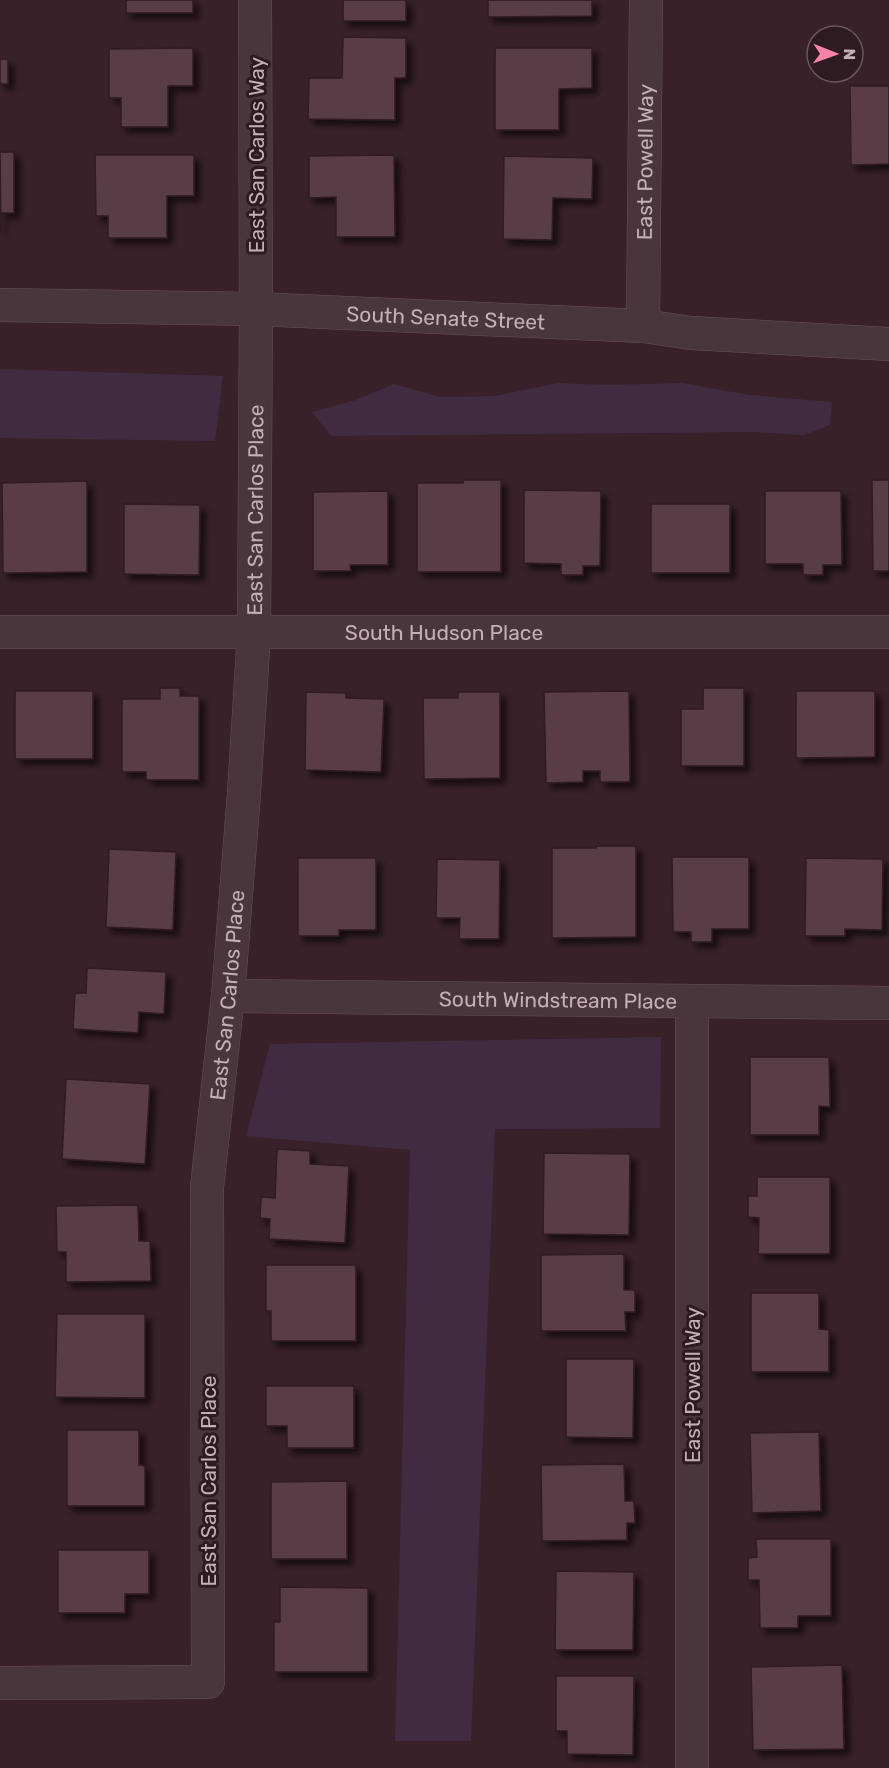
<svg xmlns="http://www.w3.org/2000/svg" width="889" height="1768" font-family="Rubik,sans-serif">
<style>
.green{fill:#412b41}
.building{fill:#593d47;stroke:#301c23;stroke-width:1.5;filter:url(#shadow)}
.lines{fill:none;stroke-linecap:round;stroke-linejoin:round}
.minor-casing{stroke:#675259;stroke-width:34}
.minor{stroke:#49353c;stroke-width:33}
.labels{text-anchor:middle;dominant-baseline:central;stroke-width:6;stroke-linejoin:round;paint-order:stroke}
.street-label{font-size:21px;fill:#c5afb6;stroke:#2e1a21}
</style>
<defs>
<filter id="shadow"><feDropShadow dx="5.5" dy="5.5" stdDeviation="3" flood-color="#0009"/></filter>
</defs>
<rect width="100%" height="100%" fill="#392129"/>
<g class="green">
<polygon points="0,369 223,376 215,441 0,438"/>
<polygon points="558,383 607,385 681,383 750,395 832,402 830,425 804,435 752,432 331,436 312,412 356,400 394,384 440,397 495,396"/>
<polygon points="661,1037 660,1128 495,1129 471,1741 395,1741 410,1150 246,1136 270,1044"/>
</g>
<g class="building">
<rect x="126" y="0" width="67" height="13"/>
<rect x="343" y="0" width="63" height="21"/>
<polygon points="488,0 592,0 592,16 488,17"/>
<polygon points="343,37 406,38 406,78 395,78 395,120 308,119 309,78 342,78"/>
<polygon points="193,48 193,86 168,86 168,127 121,127 121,98 109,98 109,49"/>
<polygon points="495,48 592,48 592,88 559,89 559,130 495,130"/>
<rect x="0" y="59" width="8" height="25"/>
<polygon points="850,86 889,86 889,164 851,165"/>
<polygon points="0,152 14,152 14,213 1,213 1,233"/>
<polygon points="95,155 194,155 194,196 167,196 167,238 108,238 108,216 96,216"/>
<polygon points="394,155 395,237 336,237 336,197 309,198 309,156"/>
<polygon points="504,156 593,158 592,199 553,198 552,240 503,239"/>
<polygon points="463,480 501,480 501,572 417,572 417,483 463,483"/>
<polygon points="872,480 889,480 889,571 873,571"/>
<polygon points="87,481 87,572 3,573 2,483"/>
<polygon points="524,490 601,491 600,566 583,566 583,575 561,575 561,564 524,563"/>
<polygon points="388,491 388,565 350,565 351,571 313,571 313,492"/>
<polygon points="765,491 841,491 842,565 823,565 823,575 803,575 803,564 765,564"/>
<polygon points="124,504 200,505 199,575 124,574"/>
<rect x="651" y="504" width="79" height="69"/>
<polygon points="160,688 180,688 180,696 199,696 199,780 146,780 146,772 122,772 122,699 160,699"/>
<polygon points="703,688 744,688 744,766 681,766 681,709 703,709"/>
<rect x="15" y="691" width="78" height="68"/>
<polygon points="629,691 630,782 600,782 600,771 583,771 583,782 546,783 544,692"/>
<polygon points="796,691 875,691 875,757 796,758"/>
<polygon points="306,692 346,693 346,698 384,699 381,772 305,770"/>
<polygon points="458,692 500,692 500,778 424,779 423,698 458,698"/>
<polygon points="596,846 636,846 636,937 552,938 552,848 596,848"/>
<polygon points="109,849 176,852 173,930 106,927"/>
<polygon points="672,857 749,857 749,929 712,929 712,942 691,942 691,932 673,932"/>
<polygon points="298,858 376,858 376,930 339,930 339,936 298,936"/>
<polygon points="806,858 883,859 882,930 845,929 845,936 805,936"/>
<polygon points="437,859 500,860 499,939 459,939 460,918 436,918"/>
<polygon points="87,968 166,972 164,1014 139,1012 138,1033 73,1029 75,993 86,993"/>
<polygon points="750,1057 829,1057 830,1107 819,1106 819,1135 750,1135"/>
<polygon points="66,1079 150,1084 145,1164 62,1159"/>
<polygon points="277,1149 310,1151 310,1164 349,1166 345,1243 269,1239 270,1219 260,1218 261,1197 275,1198"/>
<polygon points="544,1153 630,1154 629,1235 543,1234"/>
<polygon points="757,1177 830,1177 830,1254 758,1254 759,1218 748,1217 748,1196 757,1196"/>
<polygon points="138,1205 139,1241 150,1241 151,1281 66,1282 66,1252 57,1252 56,1206"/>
<polygon points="624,1254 624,1290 635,1290 635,1312 625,1312 626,1331 541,1331 541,1255"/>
<polygon points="266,1265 356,1265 356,1341 271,1341 271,1311 266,1311"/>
<polygon points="751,1293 819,1293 819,1329 829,1330 829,1372 751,1372"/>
<polygon points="57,1314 145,1314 145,1398 55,1397"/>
<polygon points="566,1359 634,1359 633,1438 566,1437"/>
<polygon points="266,1386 354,1386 354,1448 287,1448 287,1426 266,1426"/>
<polygon points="67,1430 139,1430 139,1465 145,1466 145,1506 67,1506"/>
<polygon points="819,1432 821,1511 752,1513 750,1433"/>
<polygon points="624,1464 625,1501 634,1501 635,1523 627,1523 627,1540 542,1541 541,1465"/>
<polygon points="347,1481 347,1559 271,1559 271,1482"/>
<polygon points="756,1539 831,1539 831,1616 798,1616 798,1628 760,1628 759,1580 748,1580 748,1558 757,1557"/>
<polygon points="58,1550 149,1550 149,1594 125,1594 125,1613 58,1613"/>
<polygon points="556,1571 634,1572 633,1650 555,1650"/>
<polygon points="280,1587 368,1588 368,1672 274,1672 274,1622 280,1622"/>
<polygon points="842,1665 844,1749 753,1750 751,1667"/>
<polygon points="556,1676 634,1676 633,1755 567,1754 567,1731 556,1731"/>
</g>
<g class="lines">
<g class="minor-casing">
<g id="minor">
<path id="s1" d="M 0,305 L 256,309 L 643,326 L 691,333 L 889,344"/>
<path id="s2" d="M 643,326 L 646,0"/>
<path id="s3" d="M 0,632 L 889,632"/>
<path id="s4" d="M 228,996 L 889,1003"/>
<path id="s5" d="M 0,1683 L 208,1682 L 207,1187 L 228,996 L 244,793 L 254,633 L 256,309 L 255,0"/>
<polyline points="692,1768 692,1002"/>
</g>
</g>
<use href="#minor" class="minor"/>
</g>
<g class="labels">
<g class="street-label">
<text transform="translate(256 155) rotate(-90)">East San Carlos Way</text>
<text stroke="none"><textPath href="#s2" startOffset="164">East Powell Way</textPath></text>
<text stroke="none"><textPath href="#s1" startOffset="446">South Senate Street</textPath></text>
<text stroke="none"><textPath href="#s5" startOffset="1382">East San Carlos Place</textPath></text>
<text stroke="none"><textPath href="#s3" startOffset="444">South Hudson Place</textPath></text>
<text stroke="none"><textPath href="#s5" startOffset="896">East San Carlos Place</textPath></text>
<text stroke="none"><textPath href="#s4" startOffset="330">South Windstream Place</textPath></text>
<text transform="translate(692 1385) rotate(-90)">East Powell Way</text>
<text transform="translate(208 1481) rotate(-90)">East San Carlos Place</text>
</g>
</g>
<g transform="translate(835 54) rotate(91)"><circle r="28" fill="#2e1a21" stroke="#6a565d" stroke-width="1.5"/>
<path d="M0-4.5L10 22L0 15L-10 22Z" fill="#f783a7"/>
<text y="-9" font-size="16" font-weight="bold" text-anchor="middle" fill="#c5afb6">N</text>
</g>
</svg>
